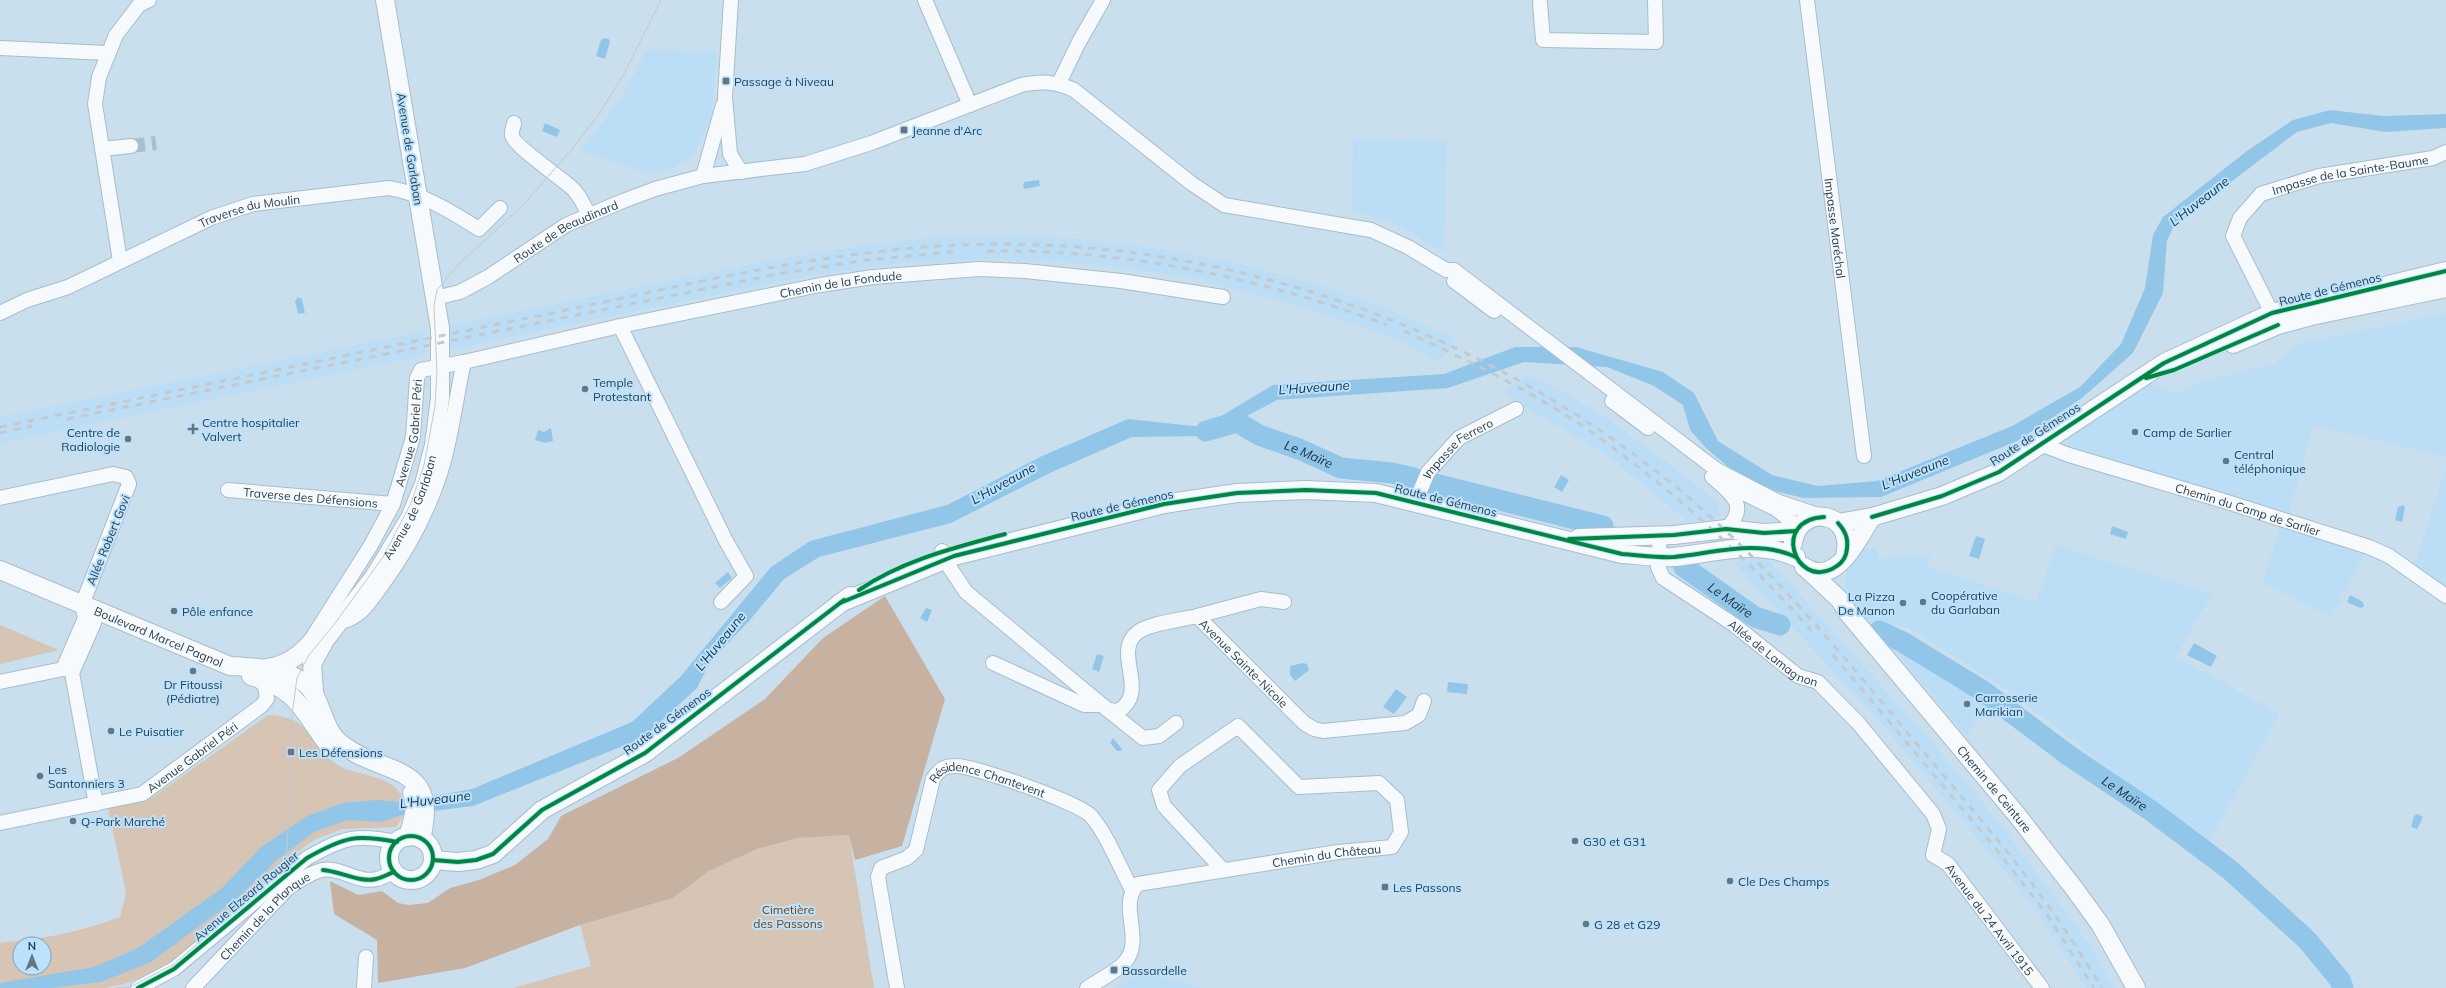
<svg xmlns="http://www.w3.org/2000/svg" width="2446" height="988" font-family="Mulish,sans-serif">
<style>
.built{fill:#bbddf5}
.green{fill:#d6c4b5;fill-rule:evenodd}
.forest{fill:#c7b1a0}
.water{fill:#92c6e9}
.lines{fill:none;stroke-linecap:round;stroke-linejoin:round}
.river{stroke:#92c6e9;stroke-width:21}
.minor-tunnel{stroke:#aabfce;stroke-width:14;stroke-dasharray:14 7;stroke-linecap:butt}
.minor-casing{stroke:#a9bcc9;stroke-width:16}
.major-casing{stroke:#a9bcc9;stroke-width:20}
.minor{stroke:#f7fafc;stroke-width:14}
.major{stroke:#f7fafc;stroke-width:18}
.tram{stroke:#c3c9cd;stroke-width:1}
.rail{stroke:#c3c9cd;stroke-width:3;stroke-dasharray:7 7;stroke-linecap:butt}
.cycleway-casing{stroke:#bbe2fd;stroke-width:6}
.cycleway{stroke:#00873e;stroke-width:4}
.poi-dot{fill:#627785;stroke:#bbe2fd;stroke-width:1.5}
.labels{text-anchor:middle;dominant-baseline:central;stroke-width:4;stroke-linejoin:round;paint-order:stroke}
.poi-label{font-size:12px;fill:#2a3f4c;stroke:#bbe2fd;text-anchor:start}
.street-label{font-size:12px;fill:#2a3f4c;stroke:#bbe2fd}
.park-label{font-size:12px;fill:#78410d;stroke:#bbe2fd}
.water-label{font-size:13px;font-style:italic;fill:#143244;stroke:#bbe2fd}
</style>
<rect width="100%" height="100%" fill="#cadfee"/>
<g class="built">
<polygon points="647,50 717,51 711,118 694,155 672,169 646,173 581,151 622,97"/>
<polygon points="1353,138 1447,141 1444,252 1393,223 1352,211"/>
<polygon points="1014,236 1093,240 1168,250 1242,264 1315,284 1383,307 1456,339 1439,361 1398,339 1299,306 1199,279 1096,264 997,259 903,263 817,274 448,350 448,326 767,261 853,247 934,237"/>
<polygon points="2446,313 2446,457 2313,425 2288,518 2071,450 2068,446 2067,438 2072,432 2148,384 2178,393 2200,382 2273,364 2298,344"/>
<polygon points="425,331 426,355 0,443 0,417"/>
<polygon points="1527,375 1560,390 1605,417 1660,457 1718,503 1720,518 1689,522 1605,454 1503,393"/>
<polygon points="2446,468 2446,588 2414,567"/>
<polygon points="2281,523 2367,549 2331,617 2263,583"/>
<polygon points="2056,545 2212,594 2176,656 2279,714 2208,844 2005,688 1907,627 1867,621 1845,590 1845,578 1859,550 1877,548 1879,559 1930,554 1927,566 2036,602"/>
<polygon points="1765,556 1926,735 2002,826 2090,945 2114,988 2086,988 2042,919 2018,887 1888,731 1734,563"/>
<polygon points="1892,647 1912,654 1945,673 1989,703 1967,736"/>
<polygon points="1142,971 1202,988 1115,988"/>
</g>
<g class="green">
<polygon points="0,625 59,650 0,664"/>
<path d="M 268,715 C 311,717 304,738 332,761 C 350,776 379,772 397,789 C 403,796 404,803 406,811 L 396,827 L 342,829 L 314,840 L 293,855 L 224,918 L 159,971 L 124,984 L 105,988 L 0,988 L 0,943 C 41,939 81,932 120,917 L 126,893 L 108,808 L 153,797 ZM 20,944 L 44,944 L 44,968 L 20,968 Z"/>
<polygon points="849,835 874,988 513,988 591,966 580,925 673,898 709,871 757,849 798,838"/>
</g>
<polygon class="forest" points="885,596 945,699 902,846 855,860 849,835 798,838 757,849 709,871 673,898 580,925 465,968 378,983 377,940 334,914 330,881 358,895 382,891 398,903 409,905 428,903 450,888 479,880 515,865 548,839 561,816 678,758 765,699 823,638"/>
<g class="water">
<polygon points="604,38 609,39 610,42 605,59 596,56 601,40"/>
<polygon points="2330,110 2383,116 2446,114 2446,128 2385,132 2331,123 2297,132 2174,225 2167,241 2163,293 2133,353 2082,398 2017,441 1881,497 1803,498 1779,492 1754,482 1727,466 1705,447 1690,430 1683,405 1654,386 1607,367 1524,362 1448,388 1277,400 1209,436 1132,437 1052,472 951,523 819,557 784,579 750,620 710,662 697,688 643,738 473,806 402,815 381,822 348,820 314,832 276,861 236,899 151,962 101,982 51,988 0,988 0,983 94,967 138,948 222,888 260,848 307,816 343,803 377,800 401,802 472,789 632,722 681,676 771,567 810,541 947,505 1042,456 1128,419 1203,427 1273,385 1444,374 1515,347 1576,347 1663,372 1694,393 1718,441 1772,475 1818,486 1877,481 2012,426 2080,387 2121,344 2145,288 2153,235 2163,217 2247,151 2293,120"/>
<polygon points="545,123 560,130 557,137 542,131"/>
<polygon points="1039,180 1040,186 1025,189 1023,187 1024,182"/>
<polygon points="298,297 302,299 305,313 298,314 295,301"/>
<polygon points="551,428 553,441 545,443 535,440 538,430 544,432"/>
<polygon points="1561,475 1569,480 1562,492 1554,487"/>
<polygon points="2403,505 2405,508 2402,522 2395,520 2398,507"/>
<polygon points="2112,526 2128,532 2126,539 2110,534"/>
<polygon points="1976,536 1985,539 1979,559 1969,556"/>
<polygon points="728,572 732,578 720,588 715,583"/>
<polygon points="2350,595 2363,602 2364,607 2360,608 2347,602"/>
<polygon points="926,608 932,610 927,622 920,618"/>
<polygon points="2194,643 2217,656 2211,667 2187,655"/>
<polygon points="1097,654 1104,656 1099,672 1092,669"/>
<polygon points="1303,663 1307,664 1309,670 1295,681 1290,675 1290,666"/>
<polygon points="1448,682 1468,684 1467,694 1447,692"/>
<polygon points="1396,689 1407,697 1394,714 1383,707"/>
<polygon points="1113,738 1122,749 1121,751 1117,751 1110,743"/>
<polygon points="2417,814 2423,817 2417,829 2411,827 2414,816"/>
</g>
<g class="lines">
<g class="river">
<path id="s1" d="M 1206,431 L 1237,422 L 1259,435 L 1299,449 L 1341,468 L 1392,473 L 1414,478"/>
<polyline points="1431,483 1603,526"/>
<path id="s2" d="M 1684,567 L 1755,617 L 1780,625"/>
<path id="s3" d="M 1879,631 L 1901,641 L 1983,691 L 2068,755 L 2150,810 L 2230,870 L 2307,940 L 2340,980 L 2343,988"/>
</g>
<polyline class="minor-tunnel" points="131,146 156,143"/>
<g class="minor-casing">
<g id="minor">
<polyline points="731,0 725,97 730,154 741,172"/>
<polyline points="925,0 970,105"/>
<path id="s4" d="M 1807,0 L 1864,456"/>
<polyline points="1540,3 1543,40 1656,42 1655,0"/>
<polyline points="0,48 108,53"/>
<polyline points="1059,83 1079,42 1103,0"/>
<path d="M 514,123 C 514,126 511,131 512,135 C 513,146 562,178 573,189 C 581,197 584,206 589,215"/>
<polyline points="102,149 131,146"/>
<polyline points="703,176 723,105"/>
<polyline points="120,261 95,104 99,77 116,35 139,5 149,0"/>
<polyline points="1454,281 1494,311"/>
<path id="s5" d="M 435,298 L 460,292 L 488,277 L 566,225 L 623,201 L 655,189 L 703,176 L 805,164 L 871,143 L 1021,85 C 1041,81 1054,81 1074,90 L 1191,183 L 1224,205 L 1371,230 L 1408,247 L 1446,270 L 1454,270 L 1717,470 L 1779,502 L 1824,517"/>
<path id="s6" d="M 0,313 L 27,300 L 68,287 L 211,218 L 253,204 L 389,188 C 424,194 450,211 479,229 L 500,208"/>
<path id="s7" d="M 2276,321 L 2233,236 L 2240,218 L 2261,194 L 2319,176 L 2433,158 L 2446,152"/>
<polyline points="620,326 726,541 746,576 721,602"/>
<path id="s8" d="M 464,362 L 620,326 L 820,285 L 873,277 L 979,269 L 1025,271 L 1121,281 L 1223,297"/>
<polyline points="1612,401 1648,428"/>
<path id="s9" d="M 2040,444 L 2069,455 L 2224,501 L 2369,547 L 2389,556 L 2446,596"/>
<path d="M 1712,477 C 1731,493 1750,506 1726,529"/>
<polyline points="1735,489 1776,509 1799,527"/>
<path id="s10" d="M 228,490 L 393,504"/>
<polyline points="0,498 113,474 126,477 129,484 82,605 85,618 63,669"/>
<path id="s11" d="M 1415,503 L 1428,472 L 1459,438 L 1516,409"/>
<path id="s12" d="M 1660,536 L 1658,567 L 1663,578 L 1733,624 L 1798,676 L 1818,682 L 1859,724 L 1933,814 L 1939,829 L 1933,855 L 1948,864 L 2042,988"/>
<path id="s13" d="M 942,551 L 944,559 L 966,592 L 1108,710 L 1118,711 C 1151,692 1111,652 1138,632 C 1149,623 1182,620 1197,616 L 1304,723 L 1314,729 L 1323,731 L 1405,723 L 1419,715 L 1424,701"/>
<polyline points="90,608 94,623 72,673 96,804"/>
<polyline points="1197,616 1261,599 1284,602"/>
<path id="s14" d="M 312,638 L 371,545 L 393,504 L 413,437 L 417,378 L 421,370 L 464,362 C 457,393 453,425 445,457 C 433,502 410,547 382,585 C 370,601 362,617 341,622"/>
<polyline points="993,663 1084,705 1101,705"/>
<polyline points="0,682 63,669"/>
<polyline points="1108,710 1143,738 1159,736 1176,723"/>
<path id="s15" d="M 0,823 L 142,794 L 261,706 L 267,699 L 265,686 L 257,678"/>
<path d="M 138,988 L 174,969 L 307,858 C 344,837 355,834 397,842"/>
<path id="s16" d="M 193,988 L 288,888 C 299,881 309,873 322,870 C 340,866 358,884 377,879 C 382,878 388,874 394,872"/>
<polyline points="364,988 366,957"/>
<path id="s17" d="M 897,988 L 878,877 L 881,868 L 907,858 L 916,850 L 933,779 C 939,770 943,766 955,766 C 972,765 1080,803 1091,816 C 1108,836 1119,866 1132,890"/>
<path id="s18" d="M 1087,988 C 1099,980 1116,972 1125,962 C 1145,939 1117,905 1138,884 L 1338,852 L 1392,847 L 1401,832 L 1397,800 L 1379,783 L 1299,787 L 1238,726 L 1180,766 L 1159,790 L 1164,806 L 1223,870"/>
</g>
</g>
<g class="major-casing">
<g id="major">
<polyline points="2233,344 2278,325 2311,316 2446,288"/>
<polyline points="1838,523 1872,517 1942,496 1999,472 2164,363 2272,313 2446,271"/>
<polyline points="1579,538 1674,535 1726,529 1764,533 1796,531"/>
<path d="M 1793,543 C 1798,504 1856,508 1845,557"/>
<path d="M 1804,567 C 1837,588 1858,538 1872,517"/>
<path id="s19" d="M 1806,568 L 1840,600 L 1848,613 L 2017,815 L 2073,887 L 2100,924 L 2136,988"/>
<path id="s20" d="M 0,570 L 230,666 C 254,667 301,669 314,694 C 322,709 326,731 339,742 C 382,778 441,760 421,839"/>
<path d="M 840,603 L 954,556 L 1164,504 L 1237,493 L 1306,490 L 1376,493 L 1622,554 C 1639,555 1657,558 1674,557 C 1715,553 1757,539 1796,557"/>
<path d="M 267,668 C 292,665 306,649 321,631"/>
<path d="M 251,676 C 300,690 301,710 330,747"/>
<path id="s21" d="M 314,692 L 312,664 L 325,640 L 374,577 L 410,518 L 424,484 L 434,445 L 440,398 L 440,328 L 385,0"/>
<circle cx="411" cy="858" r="22"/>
<path d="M 408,837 C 412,822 418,808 412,793"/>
<polyline points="433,860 458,862 476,860 493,854 542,810 645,753 850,596"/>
</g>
</g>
<use href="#minor" class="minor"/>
<use href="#major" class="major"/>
<g class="tram">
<polyline points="271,882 282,870 287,855 292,715 297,678 309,655 336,622 383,557 411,503 424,465 435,406 437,373 434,306 437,290 457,266 525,203 572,149 599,114 624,74 661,0"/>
<polyline points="114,988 130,987 174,964 274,878"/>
</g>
<g class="rail">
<path d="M 987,251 C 1124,249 1259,277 1387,325"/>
<path d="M 1404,331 C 1474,363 1546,398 1608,444 C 1684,500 1754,565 1817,637"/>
<polyline points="67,419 778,274 866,260 953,252"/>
<path d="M 0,427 C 186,389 371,350 557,312 C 691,284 826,250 963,245 C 1217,235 1474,324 1671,483 C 1762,556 1837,649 1912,738 C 1958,793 2007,848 2049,907 C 2068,933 2085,961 2102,988"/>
<polyline points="0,433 32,426"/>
<polyline points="1833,655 1992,844 2046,913 2094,988"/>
</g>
<g class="cycleway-casing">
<g id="cycleway">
<polyline points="2146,378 2174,370 2278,325"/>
<path d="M 1824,517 C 1771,520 1795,587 1832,569 C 1838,566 1844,561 1846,554 C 1849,541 1847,533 1838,523"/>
<polyline points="1872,517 1942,496 1999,472 2164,363 2272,313 2446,271"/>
<polyline points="1569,539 1674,535 1726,529 1764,533 1796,531"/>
<path d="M 859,590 C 903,560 954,548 1005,534"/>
<path d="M 840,603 L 954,556 L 1164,504 L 1237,493 L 1306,490 L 1376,493 L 1622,554 C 1639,555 1657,558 1674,557 C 1715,553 1757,539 1796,557"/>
<circle cx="411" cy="858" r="22"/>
<polyline points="433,860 458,862 476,860 493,854 542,810 645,753 844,600"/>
<path d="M 323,870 C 339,871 360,883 376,879 C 382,878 388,874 394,872"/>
<path d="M 138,988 L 174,969 L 307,858 C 344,837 355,834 397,842"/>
</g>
</g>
<use href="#cycleway" class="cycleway"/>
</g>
<g class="poi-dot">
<rect x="722" y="77" width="8" height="8" rx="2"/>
<rect x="900" y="126" width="8" height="8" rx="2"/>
<circle cx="585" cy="389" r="4"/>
<path d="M191 423h4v4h4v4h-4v4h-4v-4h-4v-4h4z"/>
<circle cx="2135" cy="432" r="4"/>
<circle cx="128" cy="439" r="4"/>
<circle cx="2226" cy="461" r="4"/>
<circle cx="1923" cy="602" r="4"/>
<circle cx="1903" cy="603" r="4"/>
<circle cx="174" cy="611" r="4"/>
<circle cx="193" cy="671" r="4"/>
<circle cx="1967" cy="704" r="4"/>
<circle cx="111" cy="731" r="4"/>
<rect x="287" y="748" width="8" height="8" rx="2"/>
<circle cx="40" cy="776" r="4"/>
<circle cx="73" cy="821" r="4"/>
<circle cx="1575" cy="841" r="4"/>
<circle cx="1730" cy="881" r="4"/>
<rect x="1381" y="883" width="8" height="8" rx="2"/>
<circle cx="1586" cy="924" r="4"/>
<rect x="1110" y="966" width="8" height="8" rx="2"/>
</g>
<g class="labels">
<g class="poi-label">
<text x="734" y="81">Passage à Niveau</text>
<text x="912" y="130">Jeanne d'Arc</text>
<text x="593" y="382">Temple<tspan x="593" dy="14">Protestant</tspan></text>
<text x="202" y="422">Centre hospitalier<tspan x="202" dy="14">Valvert</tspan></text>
<text x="120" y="432" text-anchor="end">Centre de<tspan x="120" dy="14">Radiologie</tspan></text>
<text x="2143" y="432">Camp de Sarlier</text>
<text x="2234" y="454">Central<tspan x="2234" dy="14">téléphonique</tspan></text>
<text x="1931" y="595">Coopérative<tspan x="1931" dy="14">du Garlaban</tspan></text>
<text x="1895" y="596" text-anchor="end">La Pizza<tspan x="1895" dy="14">De Manon</tspan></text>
<text x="182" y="611">Pôle enfance</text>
<text x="193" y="684" text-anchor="middle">Dr Fitoussi<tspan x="193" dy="14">(Pédiatre)</tspan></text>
<text x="1975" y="697">Carrosserie<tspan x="1975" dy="14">Marikian</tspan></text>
<text x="119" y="731">Le Puisatier</text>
<text x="299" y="752">Les Défensions</text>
<text x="48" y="769">Les<tspan x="48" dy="14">Santonniers 3</tspan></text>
<text x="81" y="821">Q-Park Marché</text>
<text x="1583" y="841">G30 et G31</text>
<text x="1738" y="881">Cle Des Champs</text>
<text x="1393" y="887">Les Passons</text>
<text x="1594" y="924">G 28 et G29</text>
<text x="1122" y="970">Bassardelle</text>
</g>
<g class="street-label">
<text transform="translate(410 149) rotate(81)">Avenue de Garlaban</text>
<text stroke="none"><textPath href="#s7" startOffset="238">Impasse de la Sainte-Baume</textPath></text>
<text stroke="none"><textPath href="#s6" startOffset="271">Traverse du Moulin</textPath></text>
<text stroke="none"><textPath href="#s4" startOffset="230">Impasse Maréchal</textPath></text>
<text stroke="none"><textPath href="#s5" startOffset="148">Route de Beaudinard</textPath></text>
<text stroke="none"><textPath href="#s8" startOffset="385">Chemin de la Fondude</textPath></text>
<text transform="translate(2330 289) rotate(-14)">Route de Gémenos</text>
<text stroke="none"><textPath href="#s14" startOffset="230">Avenue Gabriel Péri</textPath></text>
<text transform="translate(2035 434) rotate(-33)">Route de Gémenos</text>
<text stroke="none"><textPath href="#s11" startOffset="72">Impasse Ferrero</textPath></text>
<text stroke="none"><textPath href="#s10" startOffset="83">Traverse des Défensions</textPath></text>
<text transform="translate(1446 500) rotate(14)">Route de Gémenos</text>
<text transform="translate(1122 505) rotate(-13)">Route de Gémenos</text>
<text stroke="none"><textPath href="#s21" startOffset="214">Avenue de Garlaban</textPath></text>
<text stroke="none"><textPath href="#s9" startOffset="218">Chemin du Camp de Sarlier</textPath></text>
<text transform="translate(108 540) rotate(-68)">Allée Robert Govi</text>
<text stroke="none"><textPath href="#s20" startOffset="172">Boulevard Marcel Pagnol</textPath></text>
<text stroke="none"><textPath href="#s12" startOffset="177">Allée de Lamagnon</textPath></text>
<text stroke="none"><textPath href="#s13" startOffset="458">Avenue Sainte-Nicole</textPath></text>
<text transform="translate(667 721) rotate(-36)">Route de Gémenos</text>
<text stroke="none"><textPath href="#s15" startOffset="207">Avenue Gabriel Péri</textPath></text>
<text stroke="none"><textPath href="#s19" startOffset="291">Chemin de Ceinture</textPath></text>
<text stroke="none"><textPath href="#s17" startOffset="294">Résidence Chantevent</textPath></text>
<text stroke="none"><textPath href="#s18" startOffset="319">Chemin du Château</textPath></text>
<text transform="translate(246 896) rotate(-40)">Avenue Elzeard Rougier</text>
<text stroke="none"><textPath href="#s16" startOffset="102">Chemin de la Planque</textPath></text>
<text stroke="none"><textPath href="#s12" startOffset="536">Avenue du 24 Avril 1915</textPath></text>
</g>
<g class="park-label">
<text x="788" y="909">Cimetière<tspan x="788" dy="14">des Passons</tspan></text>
</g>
<g class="water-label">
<text transform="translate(2199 201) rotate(-38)">L'Huveaune</text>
<text transform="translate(1314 387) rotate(-4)">L'Huveaune</text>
<text stroke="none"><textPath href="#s1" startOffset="111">Le Maïre</textPath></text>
<text transform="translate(1915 472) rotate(-22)">L'Huveaune</text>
<text transform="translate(1003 483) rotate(-29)">L'Huveaune</text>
<text stroke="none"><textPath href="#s2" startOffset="57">Le Maïre</textPath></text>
<text transform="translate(720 641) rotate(-51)">L'Huveaune</text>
<text stroke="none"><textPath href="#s3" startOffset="295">Le Maïre</textPath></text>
<text transform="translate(435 799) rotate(-7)">L'Huveaune</text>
</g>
</g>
<g transform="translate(32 956)"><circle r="19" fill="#bbe2fd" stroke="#81a1b6"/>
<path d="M0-3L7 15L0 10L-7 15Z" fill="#627785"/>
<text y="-6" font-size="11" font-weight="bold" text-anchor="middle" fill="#2a3f4c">N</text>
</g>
</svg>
